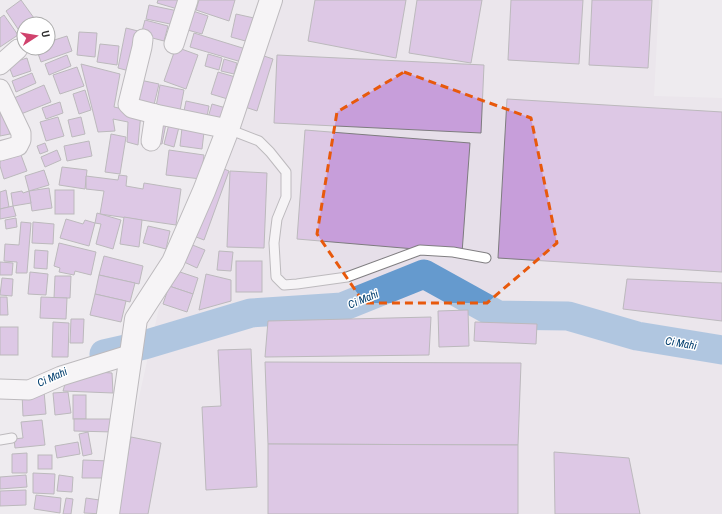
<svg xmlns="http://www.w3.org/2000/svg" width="722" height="514" font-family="'Archivo Narrow',sans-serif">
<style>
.built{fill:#e6dfe9}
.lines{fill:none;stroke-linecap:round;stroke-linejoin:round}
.river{stroke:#659ace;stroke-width:29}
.building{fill:#c79eda;stroke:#7e7c7f}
.service-casing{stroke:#817f82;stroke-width:11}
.minor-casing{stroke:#817f82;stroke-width:21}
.tertiary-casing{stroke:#817f82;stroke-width:24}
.service{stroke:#fff;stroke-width:9}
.minor{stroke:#fff;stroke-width:19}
.tertiary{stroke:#fff;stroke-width:22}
.marked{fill:none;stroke:#e8590c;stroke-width:3;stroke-dasharray:8 5;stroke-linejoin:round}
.labels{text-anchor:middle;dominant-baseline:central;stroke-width:3;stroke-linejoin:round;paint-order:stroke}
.water-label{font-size:11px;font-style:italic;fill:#003e6e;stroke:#fff}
</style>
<rect width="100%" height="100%" fill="#eeebef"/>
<polygon class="built" points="278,0 659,0 654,96 722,98 722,514 120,514 131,433 159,308 226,160"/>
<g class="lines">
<polyline class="river" points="104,354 144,345 251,313 342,307 424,274 498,315 568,316 637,336 722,350"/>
</g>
<g class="building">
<polygon points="21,0 34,18 18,29 6,11"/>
<polygon points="158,0 184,0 181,10 157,3"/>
<polygon points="199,0 235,0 229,21 196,10"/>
<polygon points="315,0 406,0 396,58 308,41"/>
<polygon points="417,0 482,0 471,63 409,53"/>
<polygon points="511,0 583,0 579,64 508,60"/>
<polygon points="592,0 652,0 648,68 589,65"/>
<polygon points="149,5 178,11 175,25 146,19"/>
<polygon points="190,10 208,16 202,34 184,29"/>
<polygon points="236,14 254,18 249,42 231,37"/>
<polygon points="4,15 18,35 0,47 0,18"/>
<polygon points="145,20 168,26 164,41 141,35"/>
<polygon points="126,28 142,32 133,72 118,68"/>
<polygon points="79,32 97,33 95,57 77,55"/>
<polygon points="194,33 249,50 245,63 190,47"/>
<polygon points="67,36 72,51 41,62 36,48 48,48 48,42"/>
<polygon points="100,44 119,46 117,65 97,62"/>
<polygon points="176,47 198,55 186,89 164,81"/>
<polygon points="208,54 222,58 219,70 205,66"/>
<polygon points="67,55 71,66 49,75 45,64"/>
<polygon points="261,55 273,59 257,111 245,107"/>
<polygon points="277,55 484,65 481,133 274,123"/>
<polygon points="27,58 31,71 13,77 8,64"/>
<polygon points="224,59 237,63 234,74 221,71"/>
<polygon points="81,64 120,74 114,107 141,113 138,145 127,142 128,122 113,119 115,131 98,132"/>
<polygon points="77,67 84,86 60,94 53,75"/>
<polygon points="218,72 239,78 231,100 211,94"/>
<polygon points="32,73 36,83 16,92 12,81"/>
<polygon points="135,79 159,84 153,109 130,104"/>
<polygon points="44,85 51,102 21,114 14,98"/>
<polygon points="160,85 184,90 179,116 155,112"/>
<polygon points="85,90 91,110 79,114 73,94"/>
<polygon points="507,99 722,112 722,272 498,258"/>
<polygon points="186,101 209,106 206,122 183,116"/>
<polygon points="60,102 63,113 46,119 42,108"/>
<polygon points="212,104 226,108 222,125 207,121"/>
<polygon points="4,110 10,134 0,136 0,111"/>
<polygon points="58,117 64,136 46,141 40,122"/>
<polygon points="81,117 85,134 72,137 68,120"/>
<polygon points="158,117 167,119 162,144 153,143"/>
<polygon points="170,120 180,123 174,147 164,144"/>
<polygon points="182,128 204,132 202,149 180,146"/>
<polygon points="305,130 470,143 462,253 297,239"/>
<polygon points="111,134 126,137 120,174 105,172"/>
<polygon points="89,141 92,156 67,161 64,146"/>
<polygon points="45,143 48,151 40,154 37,146"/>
<polygon points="57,150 61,160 45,167 41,157"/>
<polygon points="169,150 204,155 201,179 166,175"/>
<polygon points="21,155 27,171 4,179 0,166 0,161"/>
<polygon points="217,166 229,171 204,240 191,235"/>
<polygon points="62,167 87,170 85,189 59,185"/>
<polygon points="44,170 49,185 29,191 25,176"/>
<polygon points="230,171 267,173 264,248 227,247"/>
<polygon points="119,175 127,176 126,186 143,189 144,183 181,189 176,225 100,214 104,191 86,189 86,176 118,180"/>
<polygon points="49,188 52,208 32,211 29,191"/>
<polygon points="6,190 9,207 0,209 0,192"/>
<rect x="55" y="190" width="19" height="24"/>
<polygon points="22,191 23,193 29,191 31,203 13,206 11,193"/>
<polygon points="13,206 16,216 0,219 0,209"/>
<polygon points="97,213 121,220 113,249 96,244 101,224 95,223"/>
<polygon points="124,217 142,220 139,247 120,244"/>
<polygon points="16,218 17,227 6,229 5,220"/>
<polygon points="66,219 83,224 85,220 95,223 89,246 60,238"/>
<polygon points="21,222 31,223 27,273 16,273 17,262 4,261 5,244 19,245"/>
<polygon points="33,222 54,224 53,244 32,243"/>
<polygon points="148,226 170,231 166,249 143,243"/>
<polygon points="59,243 96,252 91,275 75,271 74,275 59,272 60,268 54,266"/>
<polygon points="190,244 205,250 197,268 182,261"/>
<polygon points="35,250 48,251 47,269 34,268"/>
<polygon points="219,251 233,252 231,271 217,270"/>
<polygon points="104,256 143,266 139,284 99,275"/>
<rect x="236" y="261" width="26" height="31"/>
<polygon points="0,262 13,263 12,275 0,275"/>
<polygon points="174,270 198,278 193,294 169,286"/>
<polygon points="30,272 48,274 46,295 28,294"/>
<polygon points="206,274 231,280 231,301 199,310"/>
<polygon points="99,275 135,283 130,302 95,294"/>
<polygon points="55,276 71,276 70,298 54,298"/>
<polygon points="2,278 13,279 12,296 0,295"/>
<polygon points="627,279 722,283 722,321 623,309"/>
<polygon points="169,286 193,294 187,312 163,304"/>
<polygon points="95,294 126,301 121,322 90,315"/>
<polygon points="0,297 7,297 8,315 0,315"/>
<polygon points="41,297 67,298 66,319 40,318"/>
<polygon points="468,310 469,346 439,347 438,311"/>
<polygon points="431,317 429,355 265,357 268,321"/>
<polygon points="71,319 84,319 83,343 70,343"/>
<polygon points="53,322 69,323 68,357 52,357"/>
<polygon points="475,322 537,324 536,344 474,341"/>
<rect x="0" y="327" width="18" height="28"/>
<polygon points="251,349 257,487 206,490 202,407 221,406 218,350"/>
<polygon points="265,362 521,363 518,445 268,444"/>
<polygon points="85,371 112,373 113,393 63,391 67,377"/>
<polygon points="44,391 46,414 23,416 22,393"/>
<polygon points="68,392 71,413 55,415 53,393"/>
<rect x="73" y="395" width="13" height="24"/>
<polygon points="74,419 113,419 113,432 74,431"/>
<polygon points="42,420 45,445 15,448 14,439 23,438 21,422"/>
<polygon points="88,432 92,454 83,456 79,434"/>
<polygon points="131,437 161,443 148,514 117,514"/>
<polygon points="78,442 80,454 57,458 55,446"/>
<polygon points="268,444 518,445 518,514 268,514"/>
<polygon points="554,452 629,458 640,514 555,514"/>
<polygon points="27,453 27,473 12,473 12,454"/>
<rect x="38" y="455" width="14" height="14"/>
<polygon points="83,460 110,461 109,478 82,478"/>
<polygon points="33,473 55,474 54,494 33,493"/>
<polygon points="26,475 27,487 0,489 0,477"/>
<polygon points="59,475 73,477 72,492 57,491"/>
<polygon points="26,490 26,505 0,506 0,491"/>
<polygon points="36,495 61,498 60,513 34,509"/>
<polygon points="66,498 73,499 71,514 63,514"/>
<polygon points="86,498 106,501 104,514 84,513"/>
</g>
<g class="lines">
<g class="service-casing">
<g id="service">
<polyline points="228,129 259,141 270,152 286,172 286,197 277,219 274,243 276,277 284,285 297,284 347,277 420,250 453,252 486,258"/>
<polyline points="0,440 12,438"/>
</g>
</g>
<g class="minor-casing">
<g id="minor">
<polyline points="143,39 142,47 128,104 132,108 155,114"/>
<polyline points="174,44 188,0"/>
<polyline points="0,65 18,49"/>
<polyline points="0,89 21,133 21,140 18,146 0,151"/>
<polyline points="151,141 155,114 228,129"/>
<polyline points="0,389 29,390 61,376 132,354"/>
</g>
</g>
<g class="tertiary-casing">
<polyline id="tertiary" points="108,514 136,319 173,262 204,191 228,129 271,0"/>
</g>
<use href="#service" class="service"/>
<use href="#minor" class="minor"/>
<use href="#tertiary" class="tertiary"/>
</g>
<path d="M0 0H722V514H0ZM 404,72 L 531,118 L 557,243 L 487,303 L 364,303 L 317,234 L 337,112 Z" fill="#eeebef" fill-opacity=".55" fill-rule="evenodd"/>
<path class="marked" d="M 404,72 L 531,118 L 557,243 L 487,303 L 364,303 L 317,234 L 337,112 Z"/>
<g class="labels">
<g class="water-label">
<text transform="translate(363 299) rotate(-22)">Ci Mahi</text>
<text transform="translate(681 343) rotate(10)">Ci Mahi</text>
<text transform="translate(52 377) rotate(-24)">Ci Mahi</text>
</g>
</g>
<g transform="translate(36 36) rotate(78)"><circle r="19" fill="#ffffff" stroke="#ababab"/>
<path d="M0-3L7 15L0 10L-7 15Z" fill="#d0426d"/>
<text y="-6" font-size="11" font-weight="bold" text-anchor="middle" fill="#2e2d2e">U</text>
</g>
</svg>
